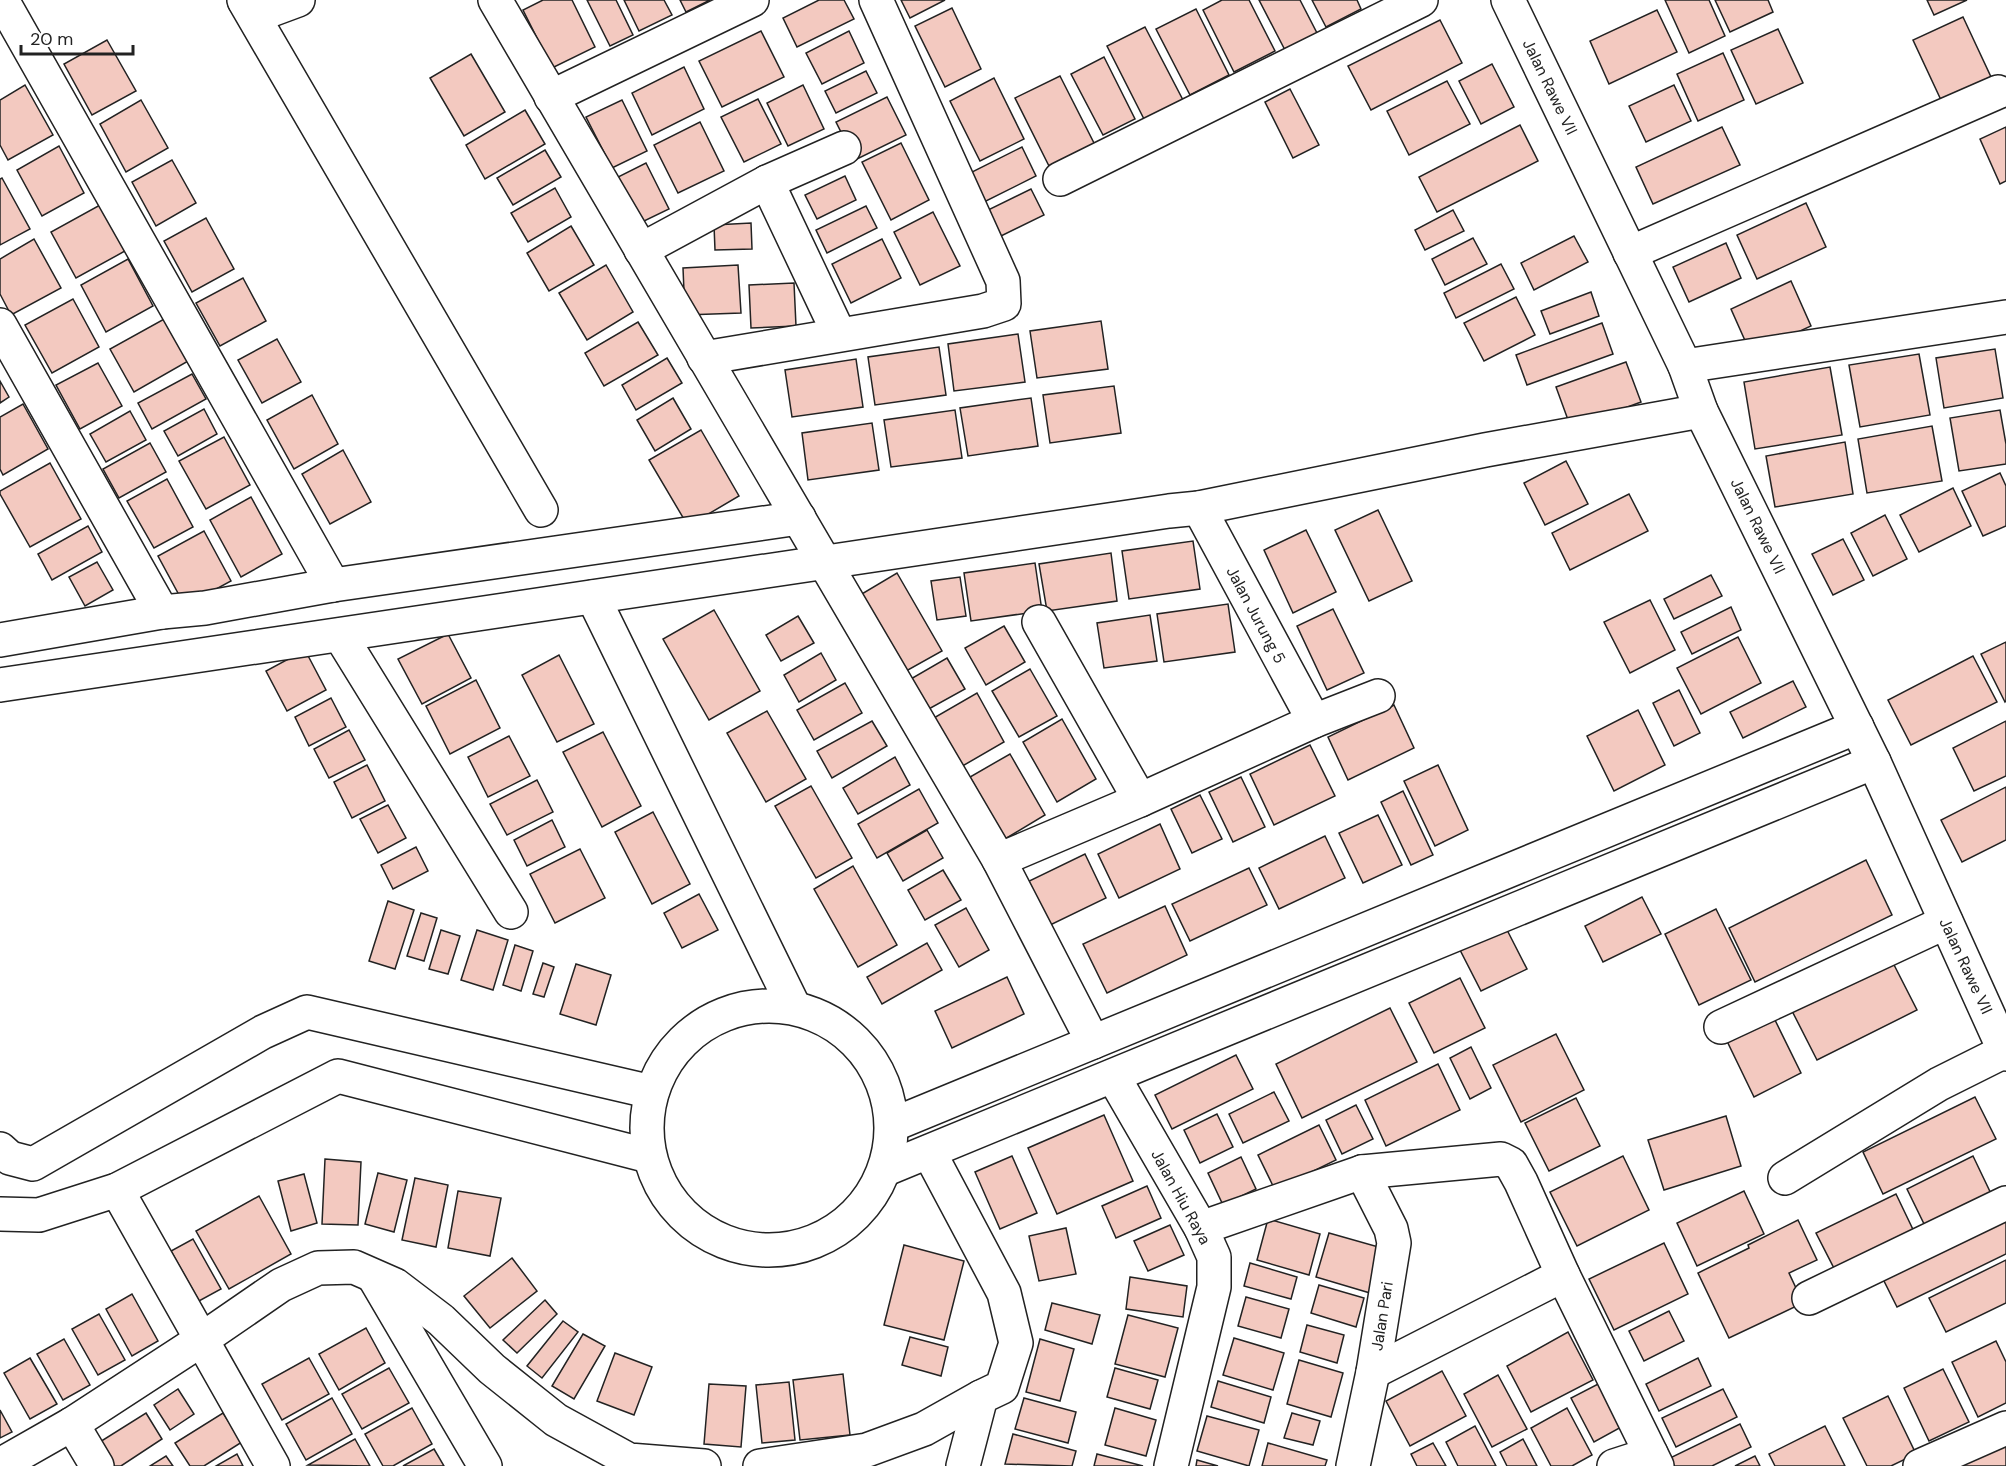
<svg xmlns="http://www.w3.org/2000/svg" width="2006" height="1466" font-family="'DM Sans',sans-serif">
<style>
.building{fill:#f3c9c0;stroke:#222;stroke-width:1.5}
.lines{fill:none;stroke-linecap:round;stroke-linejoin:round}
.minor-casing{stroke:#222;stroke-width:36}
.secondary-casing{stroke:#222;stroke-width:36}
.minor{stroke:#fff;stroke-width:33}
.secondary{stroke:#fff;stroke-width:33}
.labels{text-anchor:middle;dominant-baseline:central;stroke-width:4.5;stroke-linejoin:round;paint-order:stroke}
.street-label{font-size:16px;fill:#222;stroke:#fff}
</style>
<rect width="100%" height="100%" fill="#fff"/>
<g class="building">
<polygon points="543,0 572,0 595,47 552,68 523,10"/>
<polygon points="587,0 616,0 633,35 610,46"/>
<polygon points="624,0 664,0 672,15 639,31"/>
<polygon points="680,0 710,0 686,12"/>
<polygon points="819,0 844,0 854,19 797,47 783,18"/>
<polygon points="901,0 945,0 910,18"/>
<polygon points="1222,0 1249,0 1275,51 1234,72 1203,10"/>
<polygon points="1259,0 1300,0 1318,35 1286,52"/>
<polygon points="1312,0 1357,0 1361,9 1326,27"/>
<polygon points="1665,0 1709,0 1725,36 1689,53"/>
<polygon points="1715,0 1768,0 1773,12 1730,32"/>
<polygon points="1927,0 1967,0 1934,15"/>
<polygon points="952,8 981,69 945,87 915,26"/>
<polygon points="1196,9 1229,75 1190,95 1156,29"/>
<polygon points="1657,10 1677,52 1609,84 1590,41"/>
<polygon points="1963,17 1991,77 1941,100 1913,40"/>
<polygon points="1440,20 1462,63 1371,110 1348,66"/>
<polygon points="1145,27 1184,102 1145,121 1107,46"/>
<polygon points="1778,29 1803,83 1756,104 1731,50"/>
<polygon points="761,31 784,77 722,107 699,61"/>
<polygon points="849,31 864,63 822,84 806,53"/>
<polygon points="107,40 136,91 92,115 64,64"/>
<polygon points="1723,53 1744,100 1698,121 1677,74"/>
<polygon points="471,54 505,112 464,136 430,78"/>
<polygon points="1104,57 1135,119 1103,135 1071,74"/>
<polygon points="1492,64 1514,107 1481,124 1459,81"/>
<polygon points="684,67 704,109 652,135 632,93"/>
<polygon points="866,71 877,93 836,113 825,91"/>
<polygon points="1060,76 1096,147 1051,170 1015,98"/>
<polygon points="994,78 1024,139 980,161 950,101"/>
<polygon points="1447,81 1470,124 1409,155 1387,111"/>
<polygon points="25,85 53,135 8,160 0,145 0,100"/>
<polygon points="803,85 824,129 788,146 767,103"/>
<polygon points="1674,85 1691,121 1646,142 1629,106"/>
<polygon points="1290,89 1319,145 1293,158 1265,102"/>
<polygon points="887,97 906,135 855,160 836,122"/>
<polygon points="758,99 781,144 744,162 721,117"/>
<polygon points="141,100 168,148 126,172 100,124"/>
<polygon points="622,100 647,151 612,168 586,117"/>
<polygon points="525,110 545,144 485,179 466,145"/>
<polygon points="700,122 724,171 678,193 654,145"/>
<polygon points="1520,125 1538,161 1437,212 1419,177"/>
<polygon points="1722,127 1740,165 1653,204 1636,167"/>
<polygon points="2006,127 2006,181 2000,184 1980,139"/>
<polygon points="901,143 929,200 891,220 862,162"/>
<polygon points="59,146 84,193 42,216 17,170"/>
<polygon points="1022,147 1036,176 984,202 970,173"/>
<polygon points="545,150 561,177 513,205 497,178"/>
<polygon points="172,160 196,203 156,226 132,182"/>
<polygon points="646,163 669,209 640,223 618,177"/>
<polygon points="845,176 856,200 817,219 805,195"/>
<polygon points="2,178 30,229 0,245 0,179"/>
<polygon points="555,188 571,217 528,242 511,213"/>
<polygon points="1031,189 1044,215 1001,236 988,210"/>
<polygon points="1806,203 1826,247 1757,279 1737,235"/>
<polygon points="100,205 125,251 76,278 51,232"/>
<polygon points="866,206 877,228 827,253 816,230"/>
<polygon points="1453,210 1464,231 1425,250 1415,230"/>
<polygon points="933,212 960,266 920,285 894,232"/>
<polygon points="206,218 234,269 192,292 164,241"/>
<polygon points="751,223 752,249 715,250 714,225"/>
<polygon points="571,226 594,265 549,291 527,253"/>
<polygon points="1574,236 1588,262 1534,290 1521,263"/>
<polygon points="1473,238 1487,264 1445,285 1432,259"/>
<polygon points="34,239 61,288 11,315 0,294 0,259"/>
<polygon points="882,239 901,278 851,303 832,264"/>
<polygon points="1726,243 1741,278 1689,302 1673,267"/>
<polygon points="128,259 153,306 106,332 81,285"/>
<polygon points="1501,264 1514,289 1456,318 1444,293"/>
<polygon points="606,265 633,312 587,340 559,293"/>
<polygon points="738,265 741,313 685,315 683,268"/>
<polygon points="243,278 266,321 220,346 196,303"/>
<polygon points="1791,281 1811,326 1751,354 1731,309"/>
<polygon points="794,283 796,326 751,328 749,285"/>
<polygon points="1591,292 1599,316 1550,334 1541,311"/>
<polygon points="1516,297 1535,335 1484,361 1464,323"/>
<polygon points="73,299 99,347 52,373 25,325"/>
<polygon points="166,318 190,360 134,392 110,349"/>
<polygon points="1101,321 1108,369 1037,378 1030,331"/>
<polygon points="638,322 658,355 604,386 585,353"/>
<polygon points="1602,323 1613,354 1527,385 1516,355"/>
<polygon points="1018,334 1025,382 954,391 948,344"/>
<polygon points="277,339 301,382 262,403 238,360"/>
<polygon points="939,347 946,395 875,405 868,357"/>
<polygon points="1995,349 2003,398 1944,408 1936,358"/>
<polygon points="1919,354 1930,415 1860,427 1849,365"/>
<polygon points="667,358 682,383 636,410 622,385"/>
<polygon points="856,359 863,407 792,417 785,370"/>
<polygon points="1626,362 1641,402 1571,428 1556,387"/>
<polygon points="98,363 122,406 80,429 56,385"/>
<polygon points="1830,367 1842,435 1755,449 1744,382"/>
<polygon points="192,374 206,399 152,429 138,403"/>
<polygon points="0,381 9,397 0,403"/>
<polygon points="1114,386 1121,433 1050,443 1043,395"/>
<polygon points="312,395 338,444 294,469 267,420"/>
<polygon points="673,398 691,429 655,451 637,420"/>
<polygon points="1031,398 1038,446 968,456 960,408"/>
<polygon points="23,404 48,449 3,475 0,469 0,417"/>
<polygon points="204,409 217,434 178,456 164,431"/>
<polygon points="955,410 962,458 891,467 884,420"/>
<polygon points="2000,410 2006,444 2006,464 1959,471 1950,418"/>
<polygon points="130,411 146,440 106,462 90,434"/>
<polygon points="872,423 879,470 808,480 802,433"/>
<polygon points="1932,426 1942,481 1867,493 1858,439"/>
<polygon points="701,430 739,496 688,526 649,460"/>
<polygon points="224,437 250,485 206,509 179,461"/>
<polygon points="1845,442 1853,494 1775,507 1766,456"/>
<polygon points="150,443 166,472 119,498 103,469"/>
<polygon points="343,450 371,502 330,524 302,474"/>
<polygon points="1566,461 1588,504 1545,525 1524,483"/>
<polygon points="50,463 81,519 30,547 0,494 0,491"/>
<polygon points="2000,473 2006,486 2006,526 1983,536 1962,491"/>
<polygon points="167,479 193,527 154,548 127,501"/>
<polygon points="1953,488 1971,526 1919,552 1900,515"/>
<polygon points="1629,494 1648,531 1570,570 1552,533"/>
<polygon points="251,497 282,554 241,577 210,520"/>
<polygon points="1378,510 1412,581 1369,601 1335,530"/>
<polygon points="1885,515 1907,559 1873,576 1851,533"/>
<polygon points="88,526 102,552 52,580 38,554"/>
<polygon points="1306,530 1336,592 1293,613 1264,550"/>
<polygon points="204,531 231,581 185,606 158,556"/>
<polygon points="1843,539 1864,580 1833,595 1812,554"/>
<polygon points="1193,541 1200,589 1129,599 1122,551"/>
<polygon points="1111,553 1117,601 1047,611 1039,564"/>
<polygon points="97,562 113,590 85,606 69,577"/>
<polygon points="1035,563 1042,611 971,621 964,573"/>
<polygon points="897,573 942,651 899,675 855,598"/>
<polygon points="1711,575 1722,596 1674,619 1664,599"/>
<polygon points="960,577 966,616 937,620 931,581"/>
<polygon points="1650,600 1675,650 1630,673 1604,622"/>
<polygon points="1228,604 1235,652 1164,662 1157,614"/>
<polygon points="1731,607 1741,630 1692,654 1681,632"/>
<polygon points="1333,609 1364,673 1327,690 1297,626"/>
<polygon points="714,610 760,691 709,720 663,639"/>
<polygon points="1150,615 1157,661 1104,668 1097,623"/>
<polygon points="798,616 814,643 781,661 766,635"/>
<polygon points="1004,626 1025,662 986,685 965,648"/>
<polygon points="448,634 471,678 422,704 398,659"/>
<polygon points="1738,637 1761,683 1701,714 1677,668"/>
<polygon points="2006,642 2006,701 2005,702 1981,654"/>
<polygon points="305,650 326,690 287,711 266,671"/>
<polygon points="821,653 836,680 799,702 784,675"/>
<polygon points="559,655 594,724 557,742 522,675"/>
<polygon points="1973,656 1997,702 1911,745 1888,700"/>
<polygon points="947,658 965,689 927,710 909,680"/>
<polygon points="1030,669 1057,716 1019,737 992,691"/>
<polygon points="476,680 500,728 450,754 426,706"/>
<polygon points="1793,681 1806,707 1743,738 1730,712"/>
<polygon points="845,683 862,713 814,740 797,710"/>
<polygon points="1679,690 1700,733 1674,746 1653,703"/>
<polygon points="977,693 1004,742 959,768 932,719"/>
<polygon points="331,698 346,727 309,746 295,717"/>
<polygon points="1394,705 1414,748 1348,780 1328,737"/>
<polygon points="1638,710 1665,765 1614,791 1587,736"/>
<polygon points="767,711 806,779 766,802 727,733"/>
<polygon points="1062,719 1096,779 1057,802 1023,742"/>
<polygon points="872,721 887,746 832,778 817,751"/>
<polygon points="2006,721 2006,776 1974,791 1953,748"/>
<polygon points="349,730 365,760 329,778 314,749"/>
<polygon points="603,732 641,806 602,827 563,752"/>
<polygon points="509,736 530,776 488,797 468,757"/>
<polygon points="1310,745 1335,796 1274,825 1250,774"/>
<polygon points="1010,754 1045,815 1005,839 970,777"/>
<polygon points="895,757 910,785 858,814 843,788"/>
<polygon points="367,765 385,801 352,818 334,782"/>
<polygon points="1438,765 1468,830 1435,846 1404,781"/>
<polygon points="1241,777 1265,827 1233,842 1209,792"/>
<polygon points="537,780 553,812 507,835 490,804"/>
<polygon points="811,786 852,858 816,878 775,806"/>
<polygon points="2006,787 2006,840 1962,862 1941,820"/>
<polygon points="919,789 938,823 877,858 858,824"/>
<polygon points="1403,791 1433,855 1411,865 1381,802"/>
<polygon points="1200,795 1222,839 1192,853 1171,809"/>
<polygon points="388,805 406,838 378,853 360,819"/>
<polygon points="653,812 690,884 652,904 615,832"/>
<polygon points="1378,815 1402,865 1363,883 1339,833"/>
<polygon points="552,820 565,847 527,866 514,840"/>
<polygon points="1160,824 1180,869 1119,898 1098,854"/>
<polygon points="927,830 943,858 903,881 887,853"/>
<polygon points="1325,836 1345,878 1279,909 1259,868"/>
<polygon points="416,847 428,871 393,889 381,865"/>
<polygon points="580,849 605,898 555,923 530,874"/>
<polygon points="1085,854 1106,898 1044,928 1023,884"/>
<polygon points="1866,860 1892,915 1755,982 1729,928"/>
<polygon points="853,866 897,945 858,967 814,889"/>
<polygon points="1249,868 1267,905 1190,941 1172,904"/>
<polygon points="943,870 961,900 925,920 908,890"/>
<polygon points="699,894 718,930 682,948 664,913"/>
<polygon points="1642,897 1661,934 1603,962 1585,926"/>
<polygon points="388,901 414,910 395,969 369,961"/>
<polygon points="1165,906 1187,955 1107,993 1083,944"/>
<polygon points="966,908 989,950 959,967 935,925"/>
<polygon points="1716,909 1751,980 1699,1005 1665,934"/>
<polygon points="421,913 437,918 424,961 407,956"/>
<polygon points="1504,924 1527,969 1481,991 1458,946"/>
<polygon points="441,930 460,936 448,974 429,969"/>
<polygon points="477,930 508,940 493,990 461,980"/>
<polygon points="927,943 942,970 882,1004 867,977"/>
<polygon points="515,945 533,951 521,991 503,985"/>
<polygon points="1889,955 1917,1010 1817,1060 1789,1005"/>
<polygon points="543,963 554,967 544,997 533,994"/>
<polygon points="576,964 611,975 596,1025 560,1014"/>
<polygon points="1007,977 1024,1014 952,1048 935,1011"/>
<polygon points="1460,978 1485,1028 1434,1053 1409,1003"/>
<polygon points="1390,1008 1417,1062 1302,1118 1276,1064"/>
<polygon points="1773,1016 1801,1073 1754,1097 1726,1039"/>
<polygon points="1556,1034 1584,1090 1521,1122 1493,1065"/>
<polygon points="1471,1047 1491,1088 1470,1099 1450,1058"/>
<polygon points="1236,1055 1253,1089 1172,1129 1155,1095"/>
<polygon points="1438,1064 1460,1110 1386,1146 1365,1100"/>
<polygon points="1274,1092 1289,1121 1243,1143 1229,1114"/>
<polygon points="1975,1097 1996,1139 1883,1194 1863,1152"/>
<polygon points="1576,1098 1600,1146 1549,1171 1525,1123"/>
<polygon points="1356,1105 1373,1139 1342,1154 1326,1120"/>
<polygon points="1217,1114 1233,1147 1200,1163 1184,1130"/>
<polygon points="1104,1115 1133,1181 1057,1214 1028,1148"/>
<polygon points="1726,1116 1741,1166 1664,1190 1648,1140"/>
<polygon points="1319,1125 1336,1160 1275,1190 1258,1155"/>
<polygon points="1012,1156 1037,1213 1000,1229 975,1172"/>
<polygon points="1623,1156 1649,1210 1577,1246 1550,1192"/>
<polygon points="1973,1156 1994,1200 1928,1232 1907,1189"/>
<polygon points="1241,1157 1256,1189 1223,1205 1208,1173"/>
<polygon points="325,1159 361,1162 358,1225 322,1224"/>
<polygon points="378,1173 407,1180 394,1232 365,1224"/>
<polygon points="304,1174 317,1223 291,1231 278,1181"/>
<polygon points="415,1178 448,1185 436,1247 402,1240"/>
<polygon points="1147,1186 1161,1218 1116,1238 1102,1206"/>
<polygon points="458,1191 501,1198 490,1256 448,1248"/>
<polygon points="1744,1191 1764,1234 1697,1266 1677,1223"/>
<polygon points="1896,1194 1918,1240 1839,1278 1816,1233"/>
<polygon points="259,1196 291,1254 229,1289 196,1231"/>
<polygon points="2006,1209 2006,1254 1897,1307 1879,1271"/>
<polygon points="1268,1219 1320,1234 1309,1275 1257,1260"/>
<polygon points="1798,1220 1817,1260 1789,1273 1803,1303 1729,1338 1698,1273 1749,1248 1748,1245"/>
<polygon points="1170,1225 1184,1255 1148,1271 1134,1241"/>
<polygon points="1066,1228 1076,1274 1039,1281 1029,1236"/>
<polygon points="1329,1233 1382,1248 1370,1293 1316,1277"/>
<polygon points="193,1239 221,1289 199,1301 171,1251"/>
<polygon points="1664,1243 1688,1294 1614,1330 1589,1279"/>
<polygon points="904,1245 964,1261 944,1340 884,1325"/>
<polygon points="512,1258 537,1291 490,1328 464,1296"/>
<polygon points="2006,1260 2006,1303 1946,1332 1929,1298"/>
<polygon points="1250,1263 1297,1277 1291,1299 1244,1286"/>
<polygon points="1130,1277 1187,1286 1183,1317 1126,1309"/>
<polygon points="1319,1285 1364,1298 1356,1327 1311,1313"/>
<polygon points="132,1294 158,1341 132,1356 106,1309"/>
<polygon points="1246,1297 1289,1309 1281,1338 1238,1326"/>
<polygon points="545,1300 557,1314 517,1353 503,1340"/>
<polygon points="1052,1303 1100,1315 1092,1344 1045,1330"/>
<polygon points="1669,1311 1684,1341 1644,1361 1629,1331"/>
<polygon points="99,1314 125,1360 98,1375 72,1329"/>
<polygon points="1128,1315 1178,1328 1165,1377 1115,1364"/>
<polygon points="563,1321 578,1332 542,1378 527,1366"/>
<polygon points="1307,1325 1344,1335 1337,1363 1300,1352"/>
<polygon points="366,1328 385,1363 339,1390 319,1354"/>
<polygon points="1568,1332 1593,1380 1531,1412 1507,1366"/>
<polygon points="583,1334 605,1346 574,1399 552,1386"/>
<polygon points="910,1337 948,1347 941,1376 902,1365"/>
<polygon points="1234,1338 1284,1353 1273,1390 1223,1375"/>
<polygon points="64,1339 90,1385 63,1400 37,1354"/>
<polygon points="1040,1339 1074,1349 1060,1401 1026,1392"/>
<polygon points="1996,1341 2006,1362 2006,1403 1978,1417 1952,1362"/>
<polygon points="615,1353 652,1367 634,1415 597,1401"/>
<polygon points="30,1358 57,1404 30,1419 4,1373"/>
<polygon points="309,1358 329,1394 282,1420 262,1384"/>
<polygon points="1698,1358 1711,1386 1659,1411 1646,1384"/>
<polygon points="1299,1360 1343,1373 1331,1417 1287,1404"/>
<polygon points="389,1368 409,1403 362,1429 342,1394"/>
<polygon points="1115,1368 1158,1380 1150,1409 1107,1397"/>
<polygon points="1943,1369 1969,1422 1929,1441 1904,1388"/>
<polygon points="1442,1371 1466,1416 1410,1446 1386,1401"/>
<polygon points="843,1374 850,1435 800,1440 793,1380"/>
<polygon points="1498,1375 1527,1429 1492,1447 1464,1394"/>
<polygon points="1218,1381 1271,1397 1264,1423 1211,1407"/>
<polygon points="789,1382 795,1440 762,1443 756,1385"/>
<polygon points="1602,1382 1625,1425 1594,1442 1571,1398"/>
<polygon points="709,1384 746,1386 741,1447 704,1444"/>
<polygon points="178,1389 194,1414 170,1430 154,1405"/>
<polygon points="1723,1389 1737,1417 1676,1447 1662,1418"/>
<polygon points="1888,1396 1916,1454 1891,1466 1867,1466 1843,1418"/>
<polygon points="332,1398 352,1434 306,1460 286,1424"/>
<polygon points="1024,1398 1076,1412 1068,1443 1015,1429"/>
<polygon points="412,1408 432,1444 393,1466 383,1466 365,1434"/>
<polygon points="1115,1408 1156,1420 1146,1456 1105,1445"/>
<polygon points="1567,1408 1592,1455 1572,1466 1551,1466 1531,1428"/>
<polygon points="0,1410 12,1432 0,1438"/>
<polygon points="146,1413 162,1439 121,1466 108,1466 95,1445"/>
<polygon points="223,1413 242,1442 204,1466 190,1466 175,1443"/>
<polygon points="1292,1413 1320,1421 1313,1445 1284,1438"/>
<polygon points="1207,1416 1259,1430 1249,1466 1197,1451"/>
<polygon points="1740,1424 1751,1447 1712,1466 1674,1466 1670,1458"/>
<polygon points="1475,1426 1496,1466 1458,1466 1446,1442"/>
<polygon points="1825,1426 1845,1466 1775,1466 1769,1454"/>
<polygon points="1013,1434 1076,1451 1072,1466 1005,1464"/>
<polygon points="355,1439 370,1466 308,1465"/>
<polygon points="1523,1439 1537,1466 1507,1466 1500,1452"/>
<polygon points="2006,1442 2006,1466 1961,1466 1961,1465"/>
<polygon points="1268,1443 1327,1460 1325,1466 1262,1466"/>
<polygon points="1433,1443 1446,1466 1417,1466 1411,1454"/>
<polygon points="434,1449 444,1466 403,1466"/>
<polygon points="237,1454 243,1466 216,1466"/>
<polygon points="1097,1454 1143,1466 1094,1466"/>
<polygon points="166,1456 173,1466 150,1466"/>
<polygon points="1755,1456 1760,1466 1735,1466"/>
<polygon points="1197,1460 1218,1466 1196,1466"/>
</g>
<g class="lines">
<g class="minor-casing">
<g id="minor">
<polyline points="2,0 333,585"/>
<polyline points="244,0 263,13 298,0"/>
<polyline points="495,0 999,860 1093,1042"/>
<polyline points="245,2 541,510"/>
<polyline points="551,97 752,0"/>
<polyline points="1060,179 1421,0"/>
<polyline points="767,182 839,334"/>
<polyline points="641,250 767,182 844,148"/>
<polyline points="1630,253 1998,92"/>
<polyline points="0,325 162,612"/>
<polyline points="704,358 983,311 1004,304 1003,281 876,0"/>
<polyline points="1685,366 2006,317"/>
<polyline points="1199,508 1314,721"/>
<polyline points="593,597 794,1007"/>
<polyline points="1039,622 1140,800"/>
<polyline points="340,635 511,912"/>
<polyline points="0,640 162,612 205,608 333,585 799,518"/>
<polyline points="0,685 1169,511 1199,508 1485,450 1701,411"/>
<polyline points="999,860 1140,800 1314,721 1378,696"/>
<circle cx="769" cy="1128" r="122"/>
<polyline points="1721,1027 1946,922"/>
<polyline points="1113,1076 1201,1228 1214,1257 1214,1287 1171,1466"/>
<polyline points="892,1125 1857,727"/>
<polyline points="0,1149 10,1158 33,1164 263,1032 307,1012 652,1092"/>
<polyline points="929,1152 1004,1293 1016,1343 1002,1387 981,1397 963,1466"/>
<polyline points="886,1169 1874,762"/>
<polyline points="1785,1178 1939,1084 2005,1051"/>
<polyline points="117,1190 273,1466"/>
<polyline points="0,1214 39,1215 117,1190 338,1076 649,1156"/>
<polyline points="1201,1228 1362,1172 1501,1159 1511,1164 1521,1182 1563,1275 1657,1466"/>
<polyline points="374,1277 485,1466"/>
<polyline points="1809,1298 2006,1203"/>
<polyline points="1373,1372 1563,1275"/>
<polyline points="72,1424 97,1466"/>
<polyline points="0,1465 72,1424 201,1340 281,1285 318,1268 354,1267 395,1285 441,1320 492,1369 556,1420 629,1460 704,1466"/>
<polyline points="760,1466 867,1450 924,1429 981,1397"/>
<polyline points="1353,1466 1373,1372 1394,1243 1391,1229 1362,1172"/>
<polyline points="1614,1466 1651,1454"/>
<polyline points="1920,1466 2006,1428"/>
</g>
</g>
<g class="secondary-casing">
<polyline id="secondary" points="1508,0 1685,366 1701,411 1874,762 2006,1054"/>
</g>
<use href="#minor" class="minor"/>
<use href="#secondary" class="secondary"/>
</g>
<g class="labels">
<g class="street-label">
<text transform="translate(1550 87) rotate(64)">Jalan Rawe VII</text>
<text transform="translate(1758 526) rotate(64)">Jalan Rawe VII</text>
<text transform="translate(1256 615) rotate(62)">Jalan Jurung 5</text>
<text transform="translate(1966 966) rotate(65)">Jalan Rawe VII</text>
<text transform="translate(1181 1197) rotate(61)">Jalan Hiu Raya</text>
<text transform="translate(1382 1316) rotate(-81)">Jalan Pari</text>
</g>
</g>
<path d="M21 45v9h112v-9" fill="none" stroke="#222222" stroke-width="3"/>
<text x="30" y="45" font-size="18" fill="#222222" stroke="#ffffff" stroke-width="4.5" paint-order="stroke">20 m</text>
</svg>
